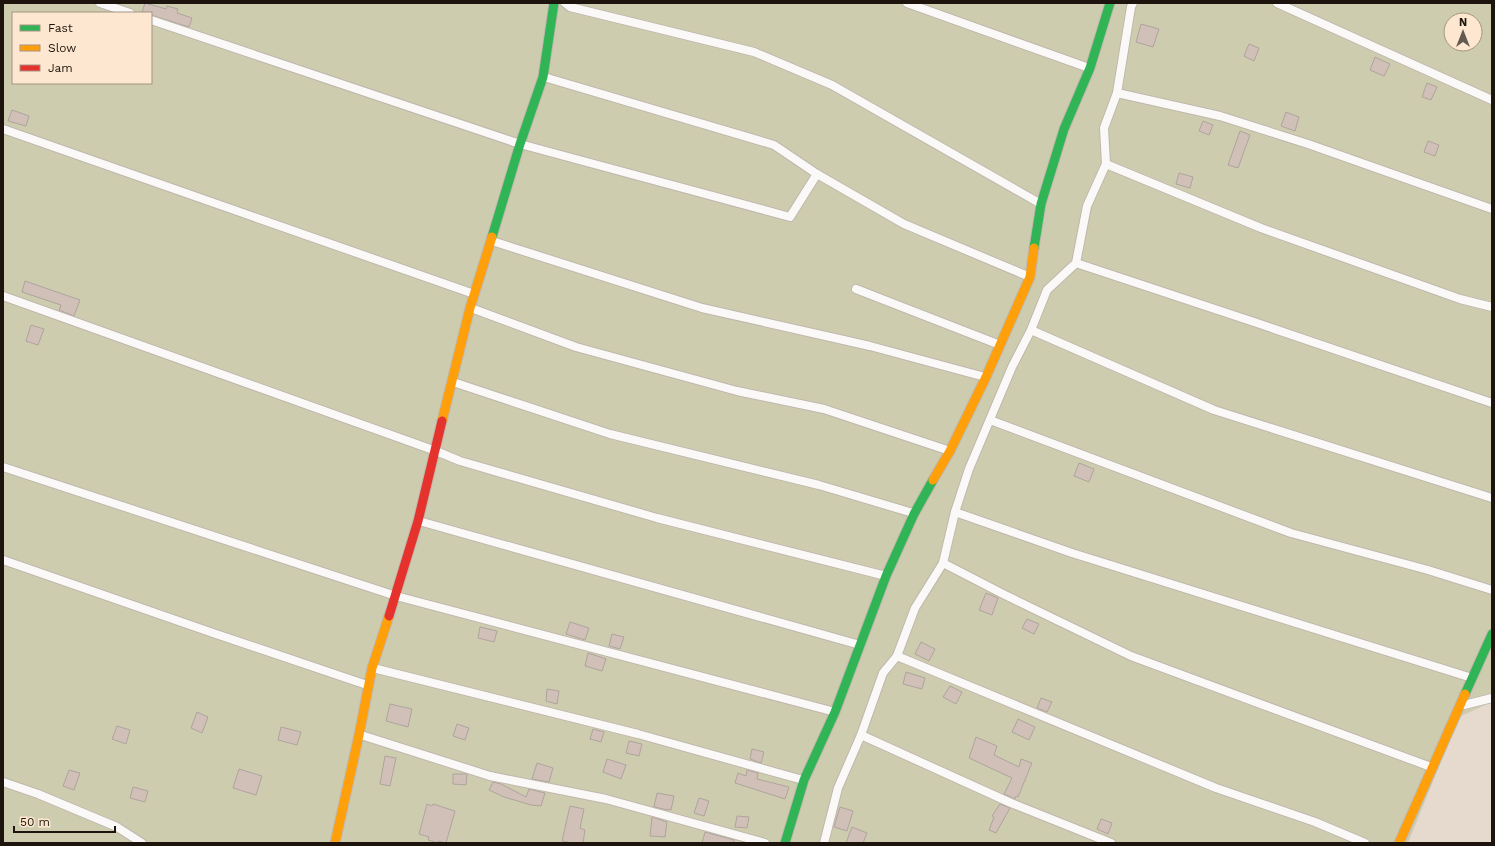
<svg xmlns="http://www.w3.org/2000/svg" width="1495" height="846" font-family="'Work Sans',sans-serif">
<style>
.green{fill:#ceccaf;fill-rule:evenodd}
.building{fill:#d1c0b8;stroke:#aea49d}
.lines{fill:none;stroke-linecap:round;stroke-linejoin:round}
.lane-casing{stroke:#c0b7ad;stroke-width:10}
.fast-casing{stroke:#c0b7ad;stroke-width:11}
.slow-casing{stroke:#c0b7ad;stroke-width:11}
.jam-casing{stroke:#c0b7ad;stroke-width:11}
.lane{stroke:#fbf9f8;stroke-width:8}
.fast{stroke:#30b455;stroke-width:9}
.slow{stroke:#ff9f0a;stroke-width:9}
.jam{stroke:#e5322d;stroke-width:9}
</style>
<rect width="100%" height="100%" fill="#e6dace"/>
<path class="green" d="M 3,3 L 1492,3 L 1492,702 L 1459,717 L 1408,843 L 3,843 ZM 13,13 L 151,13 L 151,83 L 13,83 ZM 1451,20 L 1475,20 L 1475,44 L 1451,44 Z"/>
<g class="building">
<polygon points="145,3 166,9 167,6 178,9 177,13 192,18 189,27 151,15 151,13 142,12"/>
<polygon points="1141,24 1159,29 1153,47 1136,42"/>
<polygon points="1249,44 1259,48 1254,61 1244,56"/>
<polygon points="1375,57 1390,64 1384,76 1370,70"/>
<polygon points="1427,83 1437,87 1431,100 1422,97"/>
<polygon points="12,110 29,116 26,126 8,121"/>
<polygon points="1286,112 1299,117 1295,131 1281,126"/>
<polygon points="1203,121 1213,125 1209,135 1199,131"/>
<polygon points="1240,131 1250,135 1238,168 1228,165"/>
<polygon points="1428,141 1439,145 1435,156 1424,152"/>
<polygon points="1179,173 1193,177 1190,188 1176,184"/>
<polygon points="25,281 80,300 74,316 59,310 61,305 22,292"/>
<polygon points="31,325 44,329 38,345 26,341"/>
<polygon points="1079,463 1094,469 1089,482 1074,476"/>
<polygon points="986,593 998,598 992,615 979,610"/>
<polygon points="1027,619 1039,624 1034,634 1022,628"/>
<polygon points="570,622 589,628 585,640 566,634"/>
<polygon points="480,627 497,631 494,642 478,638"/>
<polygon points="612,634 624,637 620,649 609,646"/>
<polygon points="921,642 935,649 929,661 915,654"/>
<polygon points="588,653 606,659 602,671 585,666"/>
<polygon points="906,672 925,678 922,689 903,684"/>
<polygon points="950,686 962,692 956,704 943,697"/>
<polygon points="547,689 559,691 557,704 546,701"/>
<polygon points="1041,698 1052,702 1047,712 1037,708"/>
<polygon points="390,704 412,709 408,727 386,721"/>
<polygon points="197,712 208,717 202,733 191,728"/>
<polygon points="1018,719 1035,727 1029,740 1012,732"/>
<polygon points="457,724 469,728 465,740 453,736"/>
<polygon points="117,726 130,730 126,744 112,739"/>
<polygon points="281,727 301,732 297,745 278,740"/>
<polygon points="593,729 604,732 601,742 590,739"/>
<polygon points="976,737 997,746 994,755 1019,767 1021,759 1032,763 1018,797 1016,796 1015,799 1004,794 1012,778 969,758"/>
<polygon points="629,741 642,744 639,756 626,753"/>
<polygon points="752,749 764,752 761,763 750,759"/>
<polygon points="385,756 396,758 390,786 380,784"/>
<polygon points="607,759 626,765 621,779 603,772"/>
<polygon points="537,763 553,768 549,782 532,779"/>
<polygon points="239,769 262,776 256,795 233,788"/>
<polygon points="69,770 80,773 74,790 63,786"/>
<polygon points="747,770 758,773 757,779 789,787 785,799 735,783 738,773 746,776"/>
<polygon points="453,774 467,774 466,785 453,784"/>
<polygon points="493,782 501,784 526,797 529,789 545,793 541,806 531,805 504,797 489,790"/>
<polygon points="133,787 148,791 145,802 130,798"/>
<polygon points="657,793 674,796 671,810 668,809 668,810 654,807"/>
<polygon points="699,798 709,801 704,816 694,813"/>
<polygon points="427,804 432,806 433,804 455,811 446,843 438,841 438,843 428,840 429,837 419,834"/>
<polygon points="1000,804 1010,808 996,833 989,830 994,817 992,816"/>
<polygon points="570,806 584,809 580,828 585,830 583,843 572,843 562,841"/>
<polygon points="840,807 853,811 847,831 834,827"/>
<polygon points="737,816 749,817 747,828 735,827"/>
<polygon points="652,817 667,822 665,837 650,836"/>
<polygon points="1101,819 1112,823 1108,834 1097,829"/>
<polygon points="852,827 867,833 863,843 846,843"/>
<polygon points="705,832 734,840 734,843 702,843"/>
</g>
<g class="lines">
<g class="lane-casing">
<g id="lane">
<polyline points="100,3 130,13"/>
<polyline points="565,3 570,7 754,52 832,85 1041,204"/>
<polyline points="907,3 1089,68"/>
<polyline points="1133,3 1131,7 1117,93 1104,128 1106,164 1087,206 1076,263 1047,290 1031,330 1012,367 969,469 955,512 943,563 1005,595 1131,656 1431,767"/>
<polyline points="1277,3 1492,100"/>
<polyline points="151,20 520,144 790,217 817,174"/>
<polyline points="544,77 774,145 817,174 904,224 1030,277"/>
<polyline points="1117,93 1220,116 1308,144 1492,209"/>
<polyline points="3,129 474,294"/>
<polyline points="1106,164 1261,228 1460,299 1492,307"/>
<polyline points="492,241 702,308 870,346 985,377"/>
<polyline points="1076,263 1257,323 1492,403"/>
<polyline points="856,289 1000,345"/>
<polyline points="3,296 436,451 460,461 657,518 886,576"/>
<polyline points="471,308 576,347 737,391 824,409 950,451"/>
<polyline points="1031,330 1214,410 1492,498"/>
<polyline points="453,382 610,434 819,485 913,513"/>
<polyline points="990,420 1291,533 1428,570 1492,590"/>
<polyline points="3,467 396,596 835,712"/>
<polyline points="955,512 1072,553 1472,678"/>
<polyline points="419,521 860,645"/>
<polyline points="3,560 213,633 367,685"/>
<polyline points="897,656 1216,788 1315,822 1365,843"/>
<polyline points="373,668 638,734 803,780"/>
<polyline points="1464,705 1492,698"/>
<polyline points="361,735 490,776 606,799 765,843"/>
<polyline points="861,735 1011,803 1111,843"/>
<polyline points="3,782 38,794 117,827 142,843"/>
<polyline points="824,843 838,788 861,735 883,673 897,656 915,608 943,563"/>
</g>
</g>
<g class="fast-casing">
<g id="fast">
<polyline points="492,237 520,144 543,77 554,3"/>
<polyline points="1034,248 1041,204 1064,129 1090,68 1110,3"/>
<polyline points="1465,694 1492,634"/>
<polyline points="785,843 804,780 835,712 886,576 914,514 933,480"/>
</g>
</g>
<g class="slow-casing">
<g id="slow">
<polyline points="442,421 470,308 492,237"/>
<polyline points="933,480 950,451 986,377 1030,277 1034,248"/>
<polyline points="335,843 359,735 372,668 389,616"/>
<polyline points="1399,843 1465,694"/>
</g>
</g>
<g class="jam-casing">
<polyline id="jam" points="389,616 418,521 442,421"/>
</g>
<use href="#lane" class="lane"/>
<use href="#fast" class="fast"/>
<use href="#slow" class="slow"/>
<use href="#jam" class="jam"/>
</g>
<rect width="1495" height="846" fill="none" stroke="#1d150d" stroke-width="8"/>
<rect x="12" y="12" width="140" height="72" fill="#fee7d0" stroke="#a49382"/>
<rect x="20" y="25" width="20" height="6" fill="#30b455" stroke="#a49382"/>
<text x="48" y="32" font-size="12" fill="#1d150d">Fast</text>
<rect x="20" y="45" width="20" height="6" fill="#ff9f0a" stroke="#a49382"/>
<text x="48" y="52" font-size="12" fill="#1d150d">Slow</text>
<rect x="20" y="65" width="20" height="6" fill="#e5322d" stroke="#a49382"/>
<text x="48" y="72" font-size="12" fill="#1d150d">Jam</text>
<g transform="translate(1463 32)"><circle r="19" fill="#fee7d0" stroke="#a49382"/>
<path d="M0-3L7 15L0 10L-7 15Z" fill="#635a51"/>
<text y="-6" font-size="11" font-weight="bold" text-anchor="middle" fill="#1d150d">N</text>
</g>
<path d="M14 826v6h101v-6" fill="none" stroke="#1d150d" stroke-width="2"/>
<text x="20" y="826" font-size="12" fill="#1d150d" stroke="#fee7d0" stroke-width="3" paint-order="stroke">50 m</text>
</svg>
